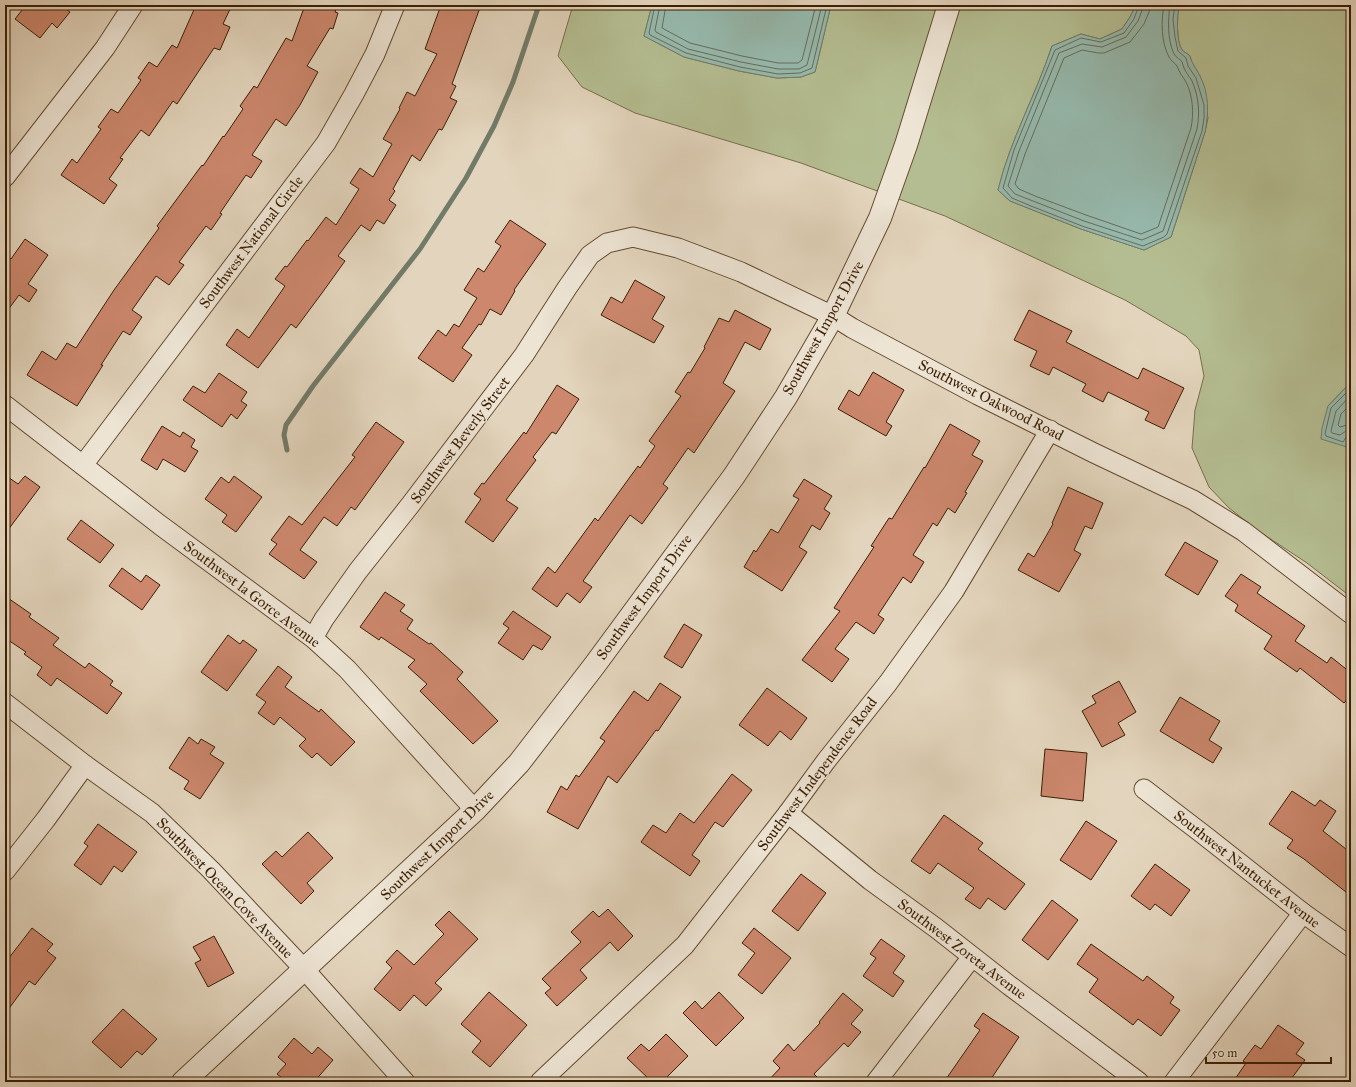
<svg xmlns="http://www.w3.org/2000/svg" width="1356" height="1087" font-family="'IM FELL Great Primer',serif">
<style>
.green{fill:#b4bd91;stroke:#786e4a}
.water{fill:#96b9ad;stroke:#727b69}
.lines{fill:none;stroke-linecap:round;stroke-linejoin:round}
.shore{stroke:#686c58;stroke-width:1}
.stream{stroke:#727b69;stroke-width:5}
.building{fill:#cc876d;stroke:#3b1f03}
.minor-casing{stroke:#654c32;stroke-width:21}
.tertiary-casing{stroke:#654c32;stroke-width:24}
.minor{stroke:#ede4d4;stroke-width:19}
.tertiary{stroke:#ede4d4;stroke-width:22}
.labels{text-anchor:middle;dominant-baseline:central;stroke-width:3;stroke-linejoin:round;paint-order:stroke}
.street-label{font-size:15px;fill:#3b1f03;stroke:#ede4d4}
</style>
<rect width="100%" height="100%" fill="#e3d5bd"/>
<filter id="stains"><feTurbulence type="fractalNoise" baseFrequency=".005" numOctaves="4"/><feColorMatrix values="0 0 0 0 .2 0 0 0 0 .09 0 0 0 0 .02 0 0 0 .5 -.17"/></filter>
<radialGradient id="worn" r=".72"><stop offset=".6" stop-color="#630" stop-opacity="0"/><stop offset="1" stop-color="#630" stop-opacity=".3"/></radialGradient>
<g class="green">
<polygon points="573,5 652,5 644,36 684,57 739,71 777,78 801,77 815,72 831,5 940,5 880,192 801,163 635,113 582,87 558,56"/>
<path d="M 958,5 L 1136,5 L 1130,17 L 1122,29 L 1100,39 L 1081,34 L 1052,46 C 1036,95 1010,140 998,190 L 1010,201 L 1081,229 L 1144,250 L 1171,237 L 1205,132 L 1208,118 L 1200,76 L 1192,64 L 1190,56 C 1188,54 1184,52 1182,50 C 1176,41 1177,16 1179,5 L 1351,5 L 1351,382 L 1328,406 L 1347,447 L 1351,434 L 1351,597 L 1307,563 L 1260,532 L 1229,508 L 1209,487 L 1192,448 L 1195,410 L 1204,376 L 1199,350 L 1186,336 L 1125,300 L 945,216 L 896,198 Z"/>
</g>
<g class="water">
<polygon points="652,5 831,5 815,72 801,77 777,78 739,71 684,57 644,36"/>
<path d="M 1136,5 L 1179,5 C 1177,16 1176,41 1182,50 C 1184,52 1188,54 1190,56 C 1192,64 1196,68 1200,76 C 1209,93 1209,113 1205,132 L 1171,237 L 1144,250 L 1081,229 L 1010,201 L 998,190 C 1010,140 1036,95 1052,46 L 1081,34 L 1100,39 L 1122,29 L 1130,17 Z"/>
<polygon points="1351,382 1351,434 1347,447 1321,439 1322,428 1328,406"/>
</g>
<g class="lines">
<g class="shore">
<polyline points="655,5 649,33 650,35 686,53 740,67 778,74 800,73 812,68 827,5"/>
<polyline points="660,5 655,30 656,32 688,49 741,62 778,69 799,69 807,65 822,5"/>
<polyline points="666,5 662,28 690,43 742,56 778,63 798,63 802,60 816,5"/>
<polyline points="1139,5 1134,19 1124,33 1101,42 1081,38 1055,50 1014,150 1003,188 1012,198 1031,206 1082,226 1143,246 1164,237 1167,234 1202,131 1204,118 1204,105 1196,78 1188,66 1186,58 1178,51 1175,37 1173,19 1175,5"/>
<path d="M 1144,5 L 1138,21 L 1126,37 L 1102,47 L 1082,44 L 1059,53 L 1019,151 L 1008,186 L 1015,194 L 1033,201 L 1084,221 L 1142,240 L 1163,231 L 1197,129 C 1200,113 1199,97 1192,81 C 1190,77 1186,73 1184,68 C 1183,66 1183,64 1182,62 C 1181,59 1176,58 1174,54 C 1167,39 1168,20 1170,5"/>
<path d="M 1150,5 L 1149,12 L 1144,24 L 1130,42 L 1104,53 L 1098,53 L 1082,50 L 1064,58 L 1025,154 L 1015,184 L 1019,189 L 1035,196 L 1086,215 L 1141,234 L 1158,227 L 1191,128 C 1194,113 1193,96 1186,82 C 1183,77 1179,72 1177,66 C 1175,63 1171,61 1169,57 C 1161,42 1161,21 1164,5"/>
<polyline points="1351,388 1331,408 1325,434 1326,436 1343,442 1347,436 1351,435"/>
<polyline points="1351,395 1336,411 1331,431 1332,433 1340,435 1346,431 1351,430"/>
<polyline points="1351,404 1341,414 1338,425 1340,427 1351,424"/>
</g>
<polyline class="stream" points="287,450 284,435 286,425 313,386 420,249 466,178 494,126 513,82 539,5"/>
</g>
<g class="building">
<polygon points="26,5 61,5 70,12 57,28 52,23 40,38 15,19"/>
<polygon points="196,5 232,5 223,24 230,27 220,50 214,48 177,104 173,101 149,136 141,130 120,158 123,159 109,179 117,185 104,204 61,175 72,159 77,163 101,129 98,127 111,109 118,113 141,80 138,78 149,62 157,67 172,45 177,48"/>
<polygon points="305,5 338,5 335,12 338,13 333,29 330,28 307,66 318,72 300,105 286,126 276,119 252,155 262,161 251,178 246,175 220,213 222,214 211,230 206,226 179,262 184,265 169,285 156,276 132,310 142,317 130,335 123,331 101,365 103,365 77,406 27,375 42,351 56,360 67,343 76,348 114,290 159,228 157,226 202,165 203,166 223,136 224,137 243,109 240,106 254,86 257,88 286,38 292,41"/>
<polygon points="441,5 481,5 452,84 456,86 450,98 457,101 442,130 439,129 420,161 412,155 393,189 395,191 389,200 396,205 384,224 377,220 370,231 361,225 338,256 345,261 322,293 296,328 291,324 258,368 226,345 237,329 249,338 285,286 275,279 285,266 287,267 307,240 308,241 326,217 336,225 359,189 350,183 360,168 373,177 392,144 383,139 400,109 399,108 407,92 415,96 437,54 425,49"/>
<polygon points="510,220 546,244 514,290 515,291 501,315 490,309 481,325 479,324 462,348 472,355 453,382 418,358 438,330 446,336 454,324 459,327 477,298 464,290 478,268 484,272 501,246 495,242"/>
<polygon points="25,239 48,255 28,284 37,290 29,302 19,295 5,314 5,255 11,259"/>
<polygon points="635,280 665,297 652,319 664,326 654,343 601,315 611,297 622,303"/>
<polygon points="735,310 771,329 760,350 745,342 723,383 735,391 694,453 688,448 663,484 668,488 642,524 630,515 583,581 592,587 580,603 567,593 557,607 532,589 548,567 555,573 595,518 598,521 638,466 640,468 655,446 649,441 681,396 675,392 688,372 690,373 705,348 704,347 719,318 729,322"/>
<polygon points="1029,310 1072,331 1066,342 1138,379 1143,368 1184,388 1164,429 1145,420 1149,412 1108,392 1103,402 1082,391 1086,384 1053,367 1049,375 1030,366 1037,351 1014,340"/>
<polygon points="873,372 904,390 886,422 892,426 886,436 838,409 849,390 859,396"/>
<polygon points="219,373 247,392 241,401 247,405 237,419 231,414 222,427 183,400 193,386 205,393"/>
<polygon points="557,385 579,399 556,434 552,432 533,457 536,460 506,500 518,508 493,542 465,522 481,499 474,494 482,483 484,484 524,432 526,434"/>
<polygon points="376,422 404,442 355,510 351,507 337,526 324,517 300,550 317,562 304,579 269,554 277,544 271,540 289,516 302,525 355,457 352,455"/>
<polygon points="950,424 980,441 972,455 983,461 965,492 967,493 955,513 948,508 937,526 933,523 913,555 924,562 911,583 903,577 878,615 884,619 874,634 856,622 835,649 849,659 832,682 802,660 840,611 834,608 874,547 871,546 889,518 892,519 924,467 925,468"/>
<polygon points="162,426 180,437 183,432 195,440 191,447 198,451 185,472 163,459 157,470 141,460"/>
<polygon points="5,475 18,484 25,476 40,487 5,534"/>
<polygon points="234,476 262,497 236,532 222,522 227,515 205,499 221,477 229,483"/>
<polygon points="804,479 832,496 824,509 830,513 820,530 812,525 799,547 807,552 782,591 744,567 754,550 756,552 771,529 778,533 799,499 793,496"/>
<polygon points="1068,487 1103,503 1092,529 1085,526 1074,550 1081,554 1059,592 1018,570 1028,553 1034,557 1053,524 1052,523"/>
<polygon points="81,520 114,545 100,563 67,539"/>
<polygon points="1185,542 1218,561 1198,595 1165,575"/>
<polygon points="122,568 141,582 146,575 160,585 142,610 109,586"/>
<polygon points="1241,574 1261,587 1257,593 1305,626 1295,641 1327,663 1331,657 1351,673 1351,695 1344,703 1300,668 1297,672 1264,649 1272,636 1235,611 1238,605 1225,596"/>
<polygon points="385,592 405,605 400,611 413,620 407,629 429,644 431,643 463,672 457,679 498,721 473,744 420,691 427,684 408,667 415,660 381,637 379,640 360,627"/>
<polygon points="5,596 31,614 29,617 59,638 53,645 85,668 89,663 113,681 110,685 122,693 107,714 57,678 51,686 37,675 42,667 24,654 26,652 5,638"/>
<polygon points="513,611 551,637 542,650 533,645 523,660 498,643 509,628 503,624"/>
<polygon points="684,624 702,635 682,668 664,657"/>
<polygon points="228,635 240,644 243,640 257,650 227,691 201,672"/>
<polygon points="278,666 292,677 285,687 319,712 321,709 355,742 331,766 317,753 312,758 299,746 306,739 280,717 274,725 258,713 266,702 256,695"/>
<polygon points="1119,681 1136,712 1118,723 1125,735 1102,747 1082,711 1096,703 1092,696"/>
<polygon points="660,683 681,697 658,731 656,730 617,783 608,776 578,829 547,812 561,786 567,790 576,775 579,777 605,741 600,738 634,691 648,701"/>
<polygon points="767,688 807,718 791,740 780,731 768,746 739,725"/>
<polygon points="1180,697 1220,721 1209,740 1222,748 1213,763 1160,731"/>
<polygon points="189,737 198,744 201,739 215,747 210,754 224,763 200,799 184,789 189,781 169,768"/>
<polygon points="1045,749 1087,753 1083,801 1041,796"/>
<polygon points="732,774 752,790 723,827 715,822 692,855 700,861 690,876 641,842 653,825 666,833 680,813 694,823"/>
<polygon points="1292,791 1315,806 1320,800 1336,811 1323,831 1351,853 1351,896 1304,859 1287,848 1293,840 1269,824"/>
<polygon points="944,815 983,843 978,849 1025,884 1005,910 988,898 980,909 965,899 974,888 938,863 930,874 911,861"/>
<polygon points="1086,821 1117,841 1091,880 1060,860"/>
<polygon points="98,824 137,852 122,872 114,866 101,885 74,865 88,846 84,843"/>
<polygon points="308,832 333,858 307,883 314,891 301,904 262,864 276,851 282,857"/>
<polygon points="1155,864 1190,890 1171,916 1155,904 1150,910 1131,896"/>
<polygon points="801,874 826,893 798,931 772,911"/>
<polygon points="1052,900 1078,920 1048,960 1022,940"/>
<polygon points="608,909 633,936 618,951 610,942 580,970 587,978 557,1006 545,993 551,988 542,979 581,942 571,932 593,911 599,917"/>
<polygon points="449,911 478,939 435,983 442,989 426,1006 414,995 400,1011 374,989 392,968 386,962 397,950 414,965 444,934 435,925"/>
<polygon points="32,928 53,944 47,951 56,958 35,985 29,981 5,1014 5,963"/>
<polygon points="754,928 791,958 762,994 738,975 755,953 742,943"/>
<polygon points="214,936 234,973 208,987 195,963 201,960 193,947"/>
<polygon points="881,939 905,956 893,973 904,981 893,997 863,976 876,958 870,954"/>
<polygon points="1091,944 1143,981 1147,976 1174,997 1170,1003 1180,1010 1161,1036 1138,1019 1133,1025 1089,992 1098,979 1077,964"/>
<polygon points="489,992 527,1025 490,1067 472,1052 481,1041 461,1024"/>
<polygon points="719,992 744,1018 716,1046 683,1013 695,1001 702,1009"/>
<polygon points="843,993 863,1010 851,1024 861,1032 848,1047 844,1043 814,1074 822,1082 767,1082 780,1068 773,1061 788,1044 794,1051 820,1023 819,1022"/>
<polygon points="123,1009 157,1039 142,1055 137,1051 121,1068 92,1042"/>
<polygon points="983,1013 1019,1037 989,1082 944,1082 980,1030 974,1026"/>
<polygon points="1278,1025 1304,1043 1296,1054 1305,1060 1289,1082 1233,1082 1246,1063 1243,1061 1255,1045 1261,1049"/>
<polygon points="666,1034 688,1056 662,1082 652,1082 627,1058 641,1044 649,1051"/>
<polygon points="294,1038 312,1054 318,1047 333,1060 314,1082 287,1082 277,1074 286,1064 278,1057"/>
</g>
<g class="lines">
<g class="minor-casing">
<g id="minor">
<polyline points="5,177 105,48 133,5"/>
<polyline points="5,405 160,525 313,638 347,669 475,810"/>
<polyline points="83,465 326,143 354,94 375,54 395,5"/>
<polyline points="313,638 324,619 358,571 411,504 524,355 567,288 590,255 607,243 633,237 678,248 741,272 833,316 852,328 978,395 1094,453 1193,500 1243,531 1351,614"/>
<polyline points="5,703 85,765 152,813 211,870 304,969 405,1082"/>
<polyline points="1144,789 1204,835 1303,913 1351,947"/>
<polyline points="788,813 870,880 936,928 1010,986 1139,1082"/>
<polyline points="5,871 46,819 85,765"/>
<polyline points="540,1082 685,945 788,813 826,761 888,683 954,591 1050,430"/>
<polyline points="876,1082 972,957"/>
<polyline points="1174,1082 1303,913"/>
</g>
</g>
<g class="tertiary-casing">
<polyline id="tertiary" points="183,1082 475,810 519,763 594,666 734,476 786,397 833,316 880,218 906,145 949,5"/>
</g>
<use href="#minor" class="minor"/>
<use href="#tertiary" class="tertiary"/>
</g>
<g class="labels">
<g class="street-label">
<text transform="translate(251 242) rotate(-53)">Southwest National Circle</text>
<text transform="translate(823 328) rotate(-61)">Southwest Import Drive</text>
<text transform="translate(991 400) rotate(27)">Southwest Oakwood Road</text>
<text transform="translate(460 440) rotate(-53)">Southwest Beverly Street</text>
<text transform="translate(252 594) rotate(37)">Southwest la Gorce Avenue</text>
<text transform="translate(644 597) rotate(-54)">Southwest Import Drive</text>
<text transform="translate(817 774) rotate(-53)">Southwest Independence Road</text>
<text transform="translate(437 845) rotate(-44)">Southwest Import Drive</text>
<text transform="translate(1247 869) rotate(38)">Southwest Nantucket Avenue</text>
<text transform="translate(225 888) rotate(46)">Southwest Ocean Cove Avenue</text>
<text transform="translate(962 949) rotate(37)">Southwest Zoreta Avenue</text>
</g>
</g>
<rect width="1356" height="1087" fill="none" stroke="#e3d5bd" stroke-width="20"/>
<rect x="6" y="6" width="1344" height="1075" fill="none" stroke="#3b1f03" stroke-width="2"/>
<rect x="10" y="10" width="1336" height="1067" fill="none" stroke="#3b1f03"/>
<path d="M1206 1057v6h125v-6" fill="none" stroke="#3b1f03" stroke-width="2"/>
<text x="1212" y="1057" font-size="12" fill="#3b1f03" stroke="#ede4d4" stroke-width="3" paint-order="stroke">50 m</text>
<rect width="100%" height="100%" filter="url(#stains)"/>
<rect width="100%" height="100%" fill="url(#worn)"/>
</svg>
